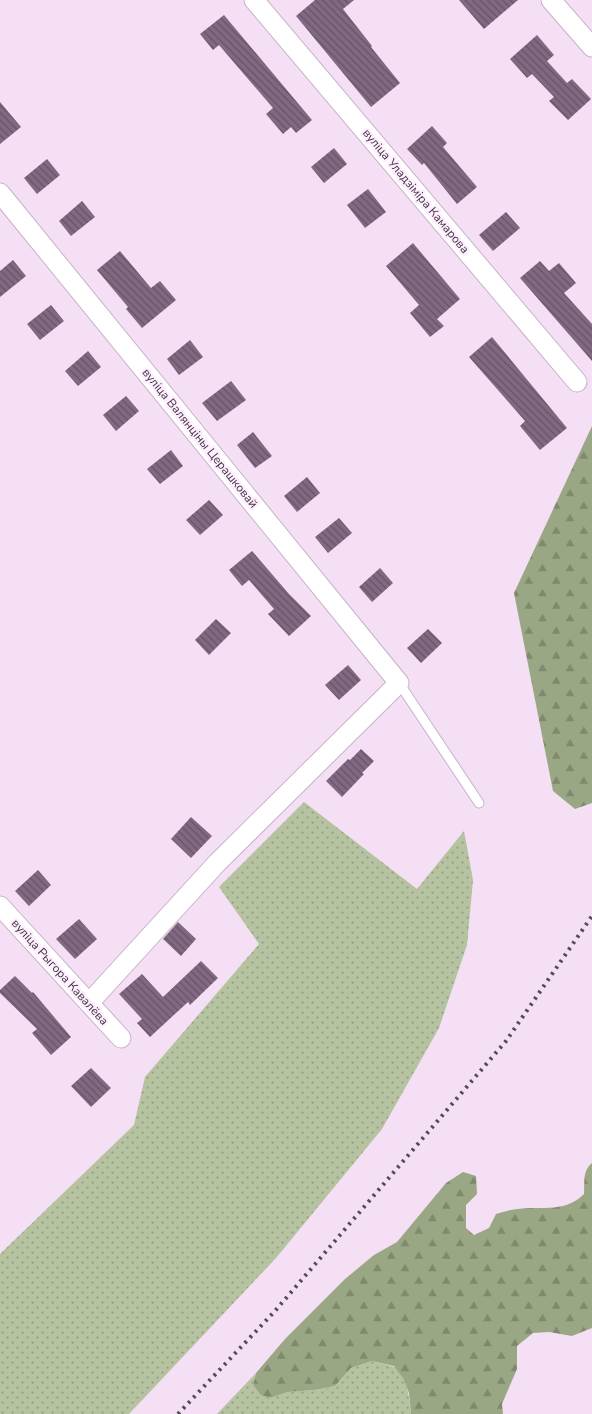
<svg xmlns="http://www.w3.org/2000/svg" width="592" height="1414" font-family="'Nunito Sans',sans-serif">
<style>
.grass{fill:url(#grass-dots)}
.forest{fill:url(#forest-firs)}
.building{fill:url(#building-back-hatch)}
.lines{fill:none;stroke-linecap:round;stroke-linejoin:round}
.lane-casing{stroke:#c6b3c7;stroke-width:11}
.street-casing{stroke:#c6b3c7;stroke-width:21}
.lane{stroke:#fff;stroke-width:9}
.street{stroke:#fff;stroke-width:19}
.rail{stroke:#534a54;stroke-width:4;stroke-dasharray:2.5 5;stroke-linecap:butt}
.labels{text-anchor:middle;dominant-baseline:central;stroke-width:5;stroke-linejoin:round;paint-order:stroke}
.street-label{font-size:12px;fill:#3e373f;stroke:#feeeff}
</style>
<defs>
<pattern id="grass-dots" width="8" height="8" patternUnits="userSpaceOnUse" patternTransform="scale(1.25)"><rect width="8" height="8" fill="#b6c3a0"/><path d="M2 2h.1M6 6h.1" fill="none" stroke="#959f84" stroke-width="1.8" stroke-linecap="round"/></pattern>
<pattern id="forest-firs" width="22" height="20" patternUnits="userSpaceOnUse" patternTransform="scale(1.25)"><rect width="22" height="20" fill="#9aa784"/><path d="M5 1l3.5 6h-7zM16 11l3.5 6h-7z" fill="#7f896d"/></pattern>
<pattern id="building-back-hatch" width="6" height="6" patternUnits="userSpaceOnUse" patternTransform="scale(1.25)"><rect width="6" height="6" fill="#826983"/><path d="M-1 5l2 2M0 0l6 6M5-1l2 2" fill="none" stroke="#665367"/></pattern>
</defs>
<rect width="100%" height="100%" fill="#f4dff4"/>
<g class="grass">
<polygon points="304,802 417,889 464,831 473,880 467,945 439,1028 382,1129 276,1258 129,1414 0,1414 0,1254 134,1125 145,1077 259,944 219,887"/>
<path d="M 372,1361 C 378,1363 386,1364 392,1366 C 407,1372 410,1400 411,1414 L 217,1414 L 256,1373 L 253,1385 L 270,1398 L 288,1392 L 315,1390 L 335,1386 L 351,1368 Z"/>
</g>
<g class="forest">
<polygon points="592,426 592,803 575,809 553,791 514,593"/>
<path d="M 592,1163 L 592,1328 L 572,1336 L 549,1332 L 533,1333 L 517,1346 L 517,1369 L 502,1404 L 503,1414 L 411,1414 L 409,1393 L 403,1378 L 394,1366 L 372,1361 L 351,1368 L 335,1386 L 315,1390 L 288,1392 L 270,1398 L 261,1395 L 253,1385 L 256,1373 L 285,1339 L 345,1279 L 374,1255 L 397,1242 L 446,1183 L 463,1172 L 476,1176 L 477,1194 L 466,1205 L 466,1228 L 474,1235 L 489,1228 L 496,1214 C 508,1210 519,1208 532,1208 C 552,1208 569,1209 584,1194 C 585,1183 582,1171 592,1163 Z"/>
</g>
<g class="building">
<polygon points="315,0 354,0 343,9 372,46 371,47 400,83 371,107 296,16"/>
<polygon points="459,0 518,0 484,29"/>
<polygon points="224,15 312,120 296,133 291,127 283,134 266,114 273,108 219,45 213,50 200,34"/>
<polygon points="537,35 554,55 547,61 567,83 572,79 591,99 568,120 549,101 554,97 532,74 527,78 510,59"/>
<polygon points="0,102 21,127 0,144"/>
<polygon points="432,126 447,143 443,147 477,187 457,204 424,163 422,165 407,149"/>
<polygon points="334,148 347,164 324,183 311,167"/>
<polygon points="47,159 60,175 37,194 24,178"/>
<polygon points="368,189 386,212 365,228 347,205"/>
<polygon points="82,201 95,217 71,236 59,221"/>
<polygon points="506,212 520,228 493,251 479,235"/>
<polygon points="413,243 460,299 437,319 444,326 430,337 410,313 419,305 386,266"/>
<polygon points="120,251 151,288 160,281 176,300 142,328 126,309 128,307 97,270"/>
<polygon points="13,260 26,276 0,297 0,271"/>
<polygon points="540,261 549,271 559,263 576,283 564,293 592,324 592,361 520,278"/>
<polygon points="51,305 64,321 40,340 27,324"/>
<polygon points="492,337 567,428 540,450 520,426 525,421 469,357"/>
<polygon points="190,340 203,357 179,375 167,359"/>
<polygon points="88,351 101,367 78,386 65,371"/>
<polygon points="231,381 246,400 217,421 202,403"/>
<polygon points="126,396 139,411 116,431 103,415"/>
<polygon points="253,432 272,456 255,468 237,445"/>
<polygon points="171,450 183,466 160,484 147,469"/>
<polygon points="307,477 320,493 297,512 284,496"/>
<polygon points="209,500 223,515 200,535 186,520"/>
<polygon points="339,518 352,533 328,553 315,537"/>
<polygon points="252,551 289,594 311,616 289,636 268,614 274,609 249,580 242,586 229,570"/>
<polygon points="380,568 393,583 372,602 359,587"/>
<polygon points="216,619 231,633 209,655 195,640"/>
<polygon points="428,629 442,643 421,663 407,648"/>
<polygon points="348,665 361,680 339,700 325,685"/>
<polygon points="361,749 374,761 362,773 364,774 342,797 326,781 348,759 350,760"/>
<polygon points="191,817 212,836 191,858 171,839"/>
<polygon points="38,870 51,885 29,906 15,891"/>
<polygon points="79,919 97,939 75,959 56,939"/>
<polygon points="178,922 196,939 181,956 163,939"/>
<polygon points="201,961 218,978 190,1005 188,1002 150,1037 137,1023 142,1019 119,994 142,974 163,997"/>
<polygon points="15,976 32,993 33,992 71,1037 51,1055 32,1033 37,1029 0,993 0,990"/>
<polygon points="91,1068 111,1088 91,1107 71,1086"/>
</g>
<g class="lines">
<g class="lane-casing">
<polyline id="lane" points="399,683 479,803"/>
</g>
<g class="street-casing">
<g id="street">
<polyline points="254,0 577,382"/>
<polyline points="551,0 592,47"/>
<polyline points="0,193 399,683 217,863 89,1003"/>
<polyline points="0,906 121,1038"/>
</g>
</g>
<use href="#lane" class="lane"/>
<use href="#street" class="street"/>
<polyline class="rail" points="178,1414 275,1311 506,1041 592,916"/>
</g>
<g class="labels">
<g class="street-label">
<text transform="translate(416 191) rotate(50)">вуліца Уладзіміра Камарова</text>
<text transform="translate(200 438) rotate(51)">вуліца Валянціны Церашковай</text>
<text transform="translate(60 972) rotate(48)">вуліца Рыгора Кавалёва</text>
</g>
</g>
</svg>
